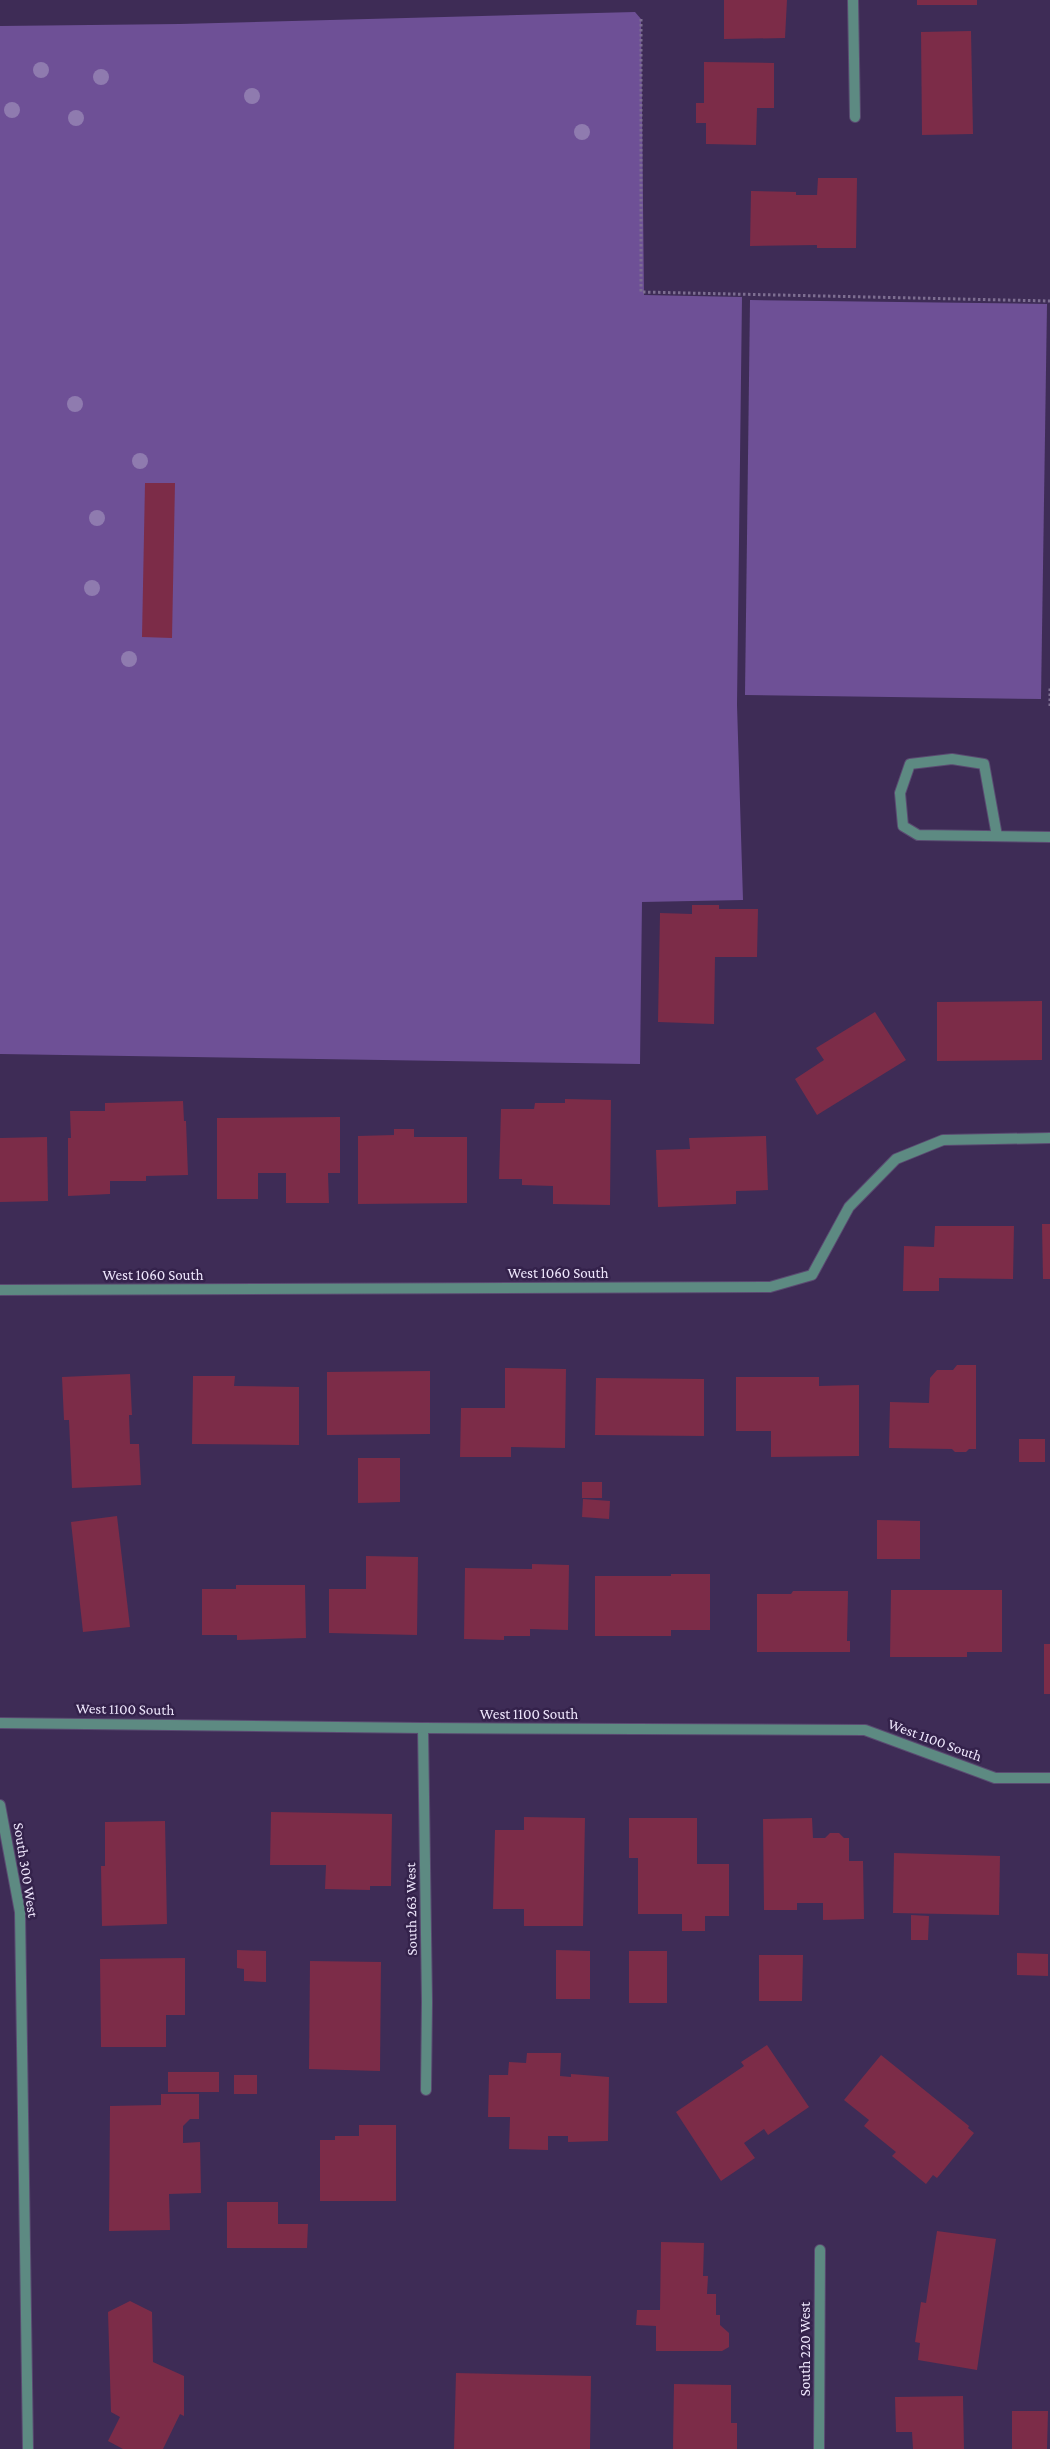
<svg xmlns="http://www.w3.org/2000/svg" width="1050" height="2449" font-family="'Crimson Pro',serif">
<style>
.green{fill:#6e5096}
.building{fill:#7c2c48}
.lines{fill:none;stroke-linecap:round;stroke-linejoin:round}
.service-casing{stroke:#5a4a71;stroke-width:12}
.minor-casing{stroke:#5a4a71;stroke-width:12}
.path{stroke:#7d6e91;stroke-width:3;stroke-dasharray:2.5 2.5;stroke-linecap:butt}
.service{stroke:#5d8a82;stroke-width:10}
.minor{stroke:#5d8a82;stroke-width:10}
.tree{fill:#8f7baf}
.labels{text-anchor:middle;dominant-baseline:central;stroke-width:5;stroke-linejoin:round;paint-order:stroke}
.street-label{font-size:15px;fill:#eee6fc;stroke:#34224b}
</style>
<rect width="100%" height="100%" fill="#3e2c56"/>
<g class="green">
<polygon points="635,12 641,19 644,295 742,297 737,705 743,900 642,902 640,1064 0,1054 0,26 180,24"/>
<polygon points="750,300 1047,304 1041,699 745,695"/>
</g>
<g class="building">
<polygon points="724,0 787,0 785,38 724,39"/>
<rect x="917" y="0" width="60" height="5"/>
<polygon points="971,31 973,134 922,135 921,32"/>
<polygon points="704,62 774,63 774,108 757,108 756,145 706,144 706,123 696,123 696,103 704,103"/>
<polygon points="818,178 857,178 856,248 817,248 817,245 750,246 751,191 796,192 796,195 817,195"/>
<polygon points="145,483 175,483 172,638 142,637"/>
<polygon points="692,905 719,905 719,909 758,909 757,957 715,957 714,1024 658,1022 660,913 692,914"/>
<polygon points="1042,1001 1042,1060 937,1061 937,1002"/>
<polygon points="875,1012 906,1060 817,1115 795,1079 824,1060 816,1048"/>
<polygon points="565,1099 611,1100 610,1205 553,1204 553,1186 522,1185 522,1179 499,1179 501,1109 534,1109 535,1103 565,1103"/>
<polygon points="183,1101 184,1121 186,1121 188,1175 146,1176 146,1181 110,1181 110,1194 68,1196 68,1138 71,1138 70,1111 105,1111 105,1103"/>
<polygon points="340,1117 340,1173 328,1173 329,1203 286,1203 286,1173 258,1173 258,1199 217,1199 217,1118"/>
<polygon points="394,1129 414,1129 414,1137 467,1137 467,1203 358,1204 358,1136 394,1135"/>
<polygon points="766,1136 768,1190 736,1191 736,1204 658,1207 656,1150 690,1149 689,1138"/>
<polygon points="47,1137 48,1201 0,1202 0,1138"/>
<polygon points="1042,1224 1050,1224 1050,1279 1043,1279"/>
<polygon points="935,1226 1014,1226 1013,1279 939,1278 939,1291 903,1291 904,1246 934,1247"/>
<polygon points="957,1365 976,1365 976,1449 969,1449 966,1452 955,1452 952,1449 889,1448 890,1402 929,1403 930,1378 937,1370 953,1370"/>
<polygon points="505,1368 566,1369 565,1448 511,1447 511,1457 460,1457 461,1408 505,1408"/>
<polygon points="430,1371 430,1434 327,1435 327,1372"/>
<polygon points="130,1374 132,1415 129,1415 130,1444 139,1444 141,1485 72,1488 69,1420 64,1420 62,1377"/>
<polygon points="193,1376 235,1376 234,1386 299,1387 299,1445 192,1444"/>
<polygon points="736,1377 819,1377 819,1386 859,1385 859,1456 771,1457 771,1431 736,1431"/>
<polygon points="596,1378 704,1379 704,1436 595,1435"/>
<rect x="1019" y="1439" width="26" height="23"/>
<polygon points="358,1458 400,1458 400,1502 358,1503"/>
<rect x="582" y="1482" width="20" height="16"/>
<polygon points="583,1499 610,1501 609,1519 582,1517"/>
<polygon points="117,1516 130,1627 83,1632 71,1522"/>
<polygon points="877,1520 920,1521 920,1559 877,1559"/>
<polygon points="366,1556 418,1557 417,1635 329,1633 329,1589 366,1589"/>
<polygon points="532,1564 569,1565 568,1630 530,1629 530,1636 504,1636 504,1640 464,1639 465,1568 532,1569"/>
<polygon points="671,1574 710,1574 710,1630 671,1630 671,1636 595,1636 595,1576 671,1576"/>
<polygon points="236,1585 305,1585 306,1638 237,1640 237,1635 202,1635 202,1589 236,1589"/>
<polygon points="891,1590 1002,1590 1002,1652 967,1652 967,1657 890,1657"/>
<polygon points="793,1591 848,1591 847,1641 850,1641 850,1652 757,1652 757,1594 791,1594"/>
<rect x="1044" y="1644" width="6" height="50"/>
<polygon points="271,1812 392,1814 391,1886 370,1886 370,1890 325,1889 326,1865 270,1865"/>
<polygon points="524,1817 585,1818 583,1926 524,1926 524,1909 493,1909 495,1830 524,1830"/>
<polygon points="629,1818 697,1818 697,1864 729,1864 729,1916 705,1916 705,1931 682,1931 682,1914 638,1914 638,1858 629,1858"/>
<polygon points="812,1818 813,1838 825,1838 830,1833 839,1833 844,1838 849,1838 849,1861 863,1861 864,1919 823,1920 823,1903 797,1903 797,1910 764,1910 763,1819"/>
<polygon points="165,1821 167,1924 102,1926 101,1866 105,1866 105,1822"/>
<polygon points="894,1853 1000,1856 999,1915 893,1913"/>
<polygon points="911,1915 929,1916 928,1940 911,1940"/>
<polygon points="237,1950 266,1951 266,1982 244,1981 244,1969 237,1968"/>
<polygon points="556,1950 590,1951 590,1999 556,1999"/>
<rect x="629" y="1951" width="38" height="52"/>
<polygon points="1017,1953 1048,1954 1048,1976 1017,1975"/>
<polygon points="759,1955 803,1955 802,2001 759,2001"/>
<polygon points="185,1958 185,2015 166,2015 166,2047 101,2047 100,1959"/>
<polygon points="310,1961 381,1962 380,2071 309,2069"/>
<polygon points="767,2045 809,2107 768,2135 764,2129 744,2143 755,2158 721,2181 676,2112 744,2066 741,2062"/>
<polygon points="527,2053 561,2053 560,2076 571,2077 571,2074 609,2077 608,2141 568,2142 568,2136 548,2136 548,2150 509,2149 510,2117 488,2117 489,2075 508,2075 509,2062 526,2063"/>
<polygon points="881,2055 969,2126 968,2128 974,2133 937,2178 933,2175 926,2184 892,2156 896,2152 864,2126 869,2120 844,2100"/>
<rect x="168" y="2072" width="51" height="20"/>
<rect x="234" y="2075" width="23" height="19"/>
<polygon points="161,2094 199,2094 199,2119 190,2119 183,2126 183,2143 200,2142 201,2193 169,2194 170,2230 109,2231 110,2106 161,2105"/>
<polygon points="359,2125 396,2125 396,2201 320,2201 320,2140 335,2140 335,2136 359,2136"/>
<polygon points="227,2202 278,2202 278,2224 308,2224 307,2248 227,2248"/>
<polygon points="937,2231 996,2239 977,2370 918,2360 920,2343 915,2342 921,2302 926,2303"/>
<polygon points="661,2242 704,2243 703,2276 708,2276 707,2294 716,2294 716,2315 720,2315 720,2325 729,2333 729,2347 722,2351 656,2351 656,2326 636,2325 637,2310 660,2310"/>
<polygon points="130,2301 152,2312 153,2362 184,2376 184,2416 180,2414 163,2449 123,2449 108,2441 120,2417 111,2412 108,2312"/>
<polygon points="456,2373 591,2376 590,2449 454,2449"/>
<polygon points="674,2384 731,2385 731,2423 737,2423 737,2449 673,2449"/>
<polygon points="963,2396 964,2449 913,2449 912,2432 896,2432 895,2397"/>
<polygon points="1012,2411 1048,2411 1047,2449 1012,2449"/>
</g>
<g class="lines">
<g class="service-casing">
<g id="service">
<polyline points="853,0 855,117"/>
<polyline points="997,836 984,764 952,759 910,764 900,793 903,826 918,835 1050,837"/>
<polyline points="423,1728 427,2002 426,2090"/>
</g>
</g>
<g class="minor-casing">
<g id="minor">
<polyline points="0,1290 770,1287 812,1275 849,1207 896,1159 943,1140 1050,1138"/>
<polyline points="0,1723 423,1728 865,1730 995,1778 1050,1778"/>
<polyline points="0,1805 20,1912 28,2449"/>
<polyline points="819,2449 820,2250"/>
</g>
</g>
<g class="path">
<polyline points="641,19 641,292 1050,301"/>
<polyline points="1050,706 1050,688"/>
</g>
<use href="#service" class="service"/>
<use href="#minor" class="minor"/>
</g>
<g class="tree">
<circle cx="41" cy="70" r="8"/>
<circle cx="101" cy="77" r="8"/>
<circle cx="252" cy="96" r="8"/>
<circle cx="12" cy="110" r="8"/>
<circle cx="76" cy="118" r="8"/>
<circle cx="582" cy="132" r="8"/>
<circle cx="75" cy="404" r="8"/>
<circle cx="140" cy="461" r="8"/>
<circle cx="97" cy="518" r="8"/>
<circle cx="92" cy="588" r="8"/>
<circle cx="129" cy="659" r="8"/>
</g>
<g class="labels">
<g class="street-label">
<text x="558" y="1273">West 1060 South</text>
<text x="153" y="1275">West 1060 South</text>
<text transform="translate(125 1709) rotate(1)">West 1100 South</text>
<text x="529" y="1714">West 1100 South</text>
<text transform="translate(935 1740) rotate(20)">West 1100 South</text>
<text transform="translate(26 1870) rotate(81)">South 300 West</text>
<text transform="translate(411 1909) rotate(-91)">South 263 West</text>
<text transform="translate(805 2349) rotate(-90)">South 220 West</text>
</g>
</g>
</svg>
